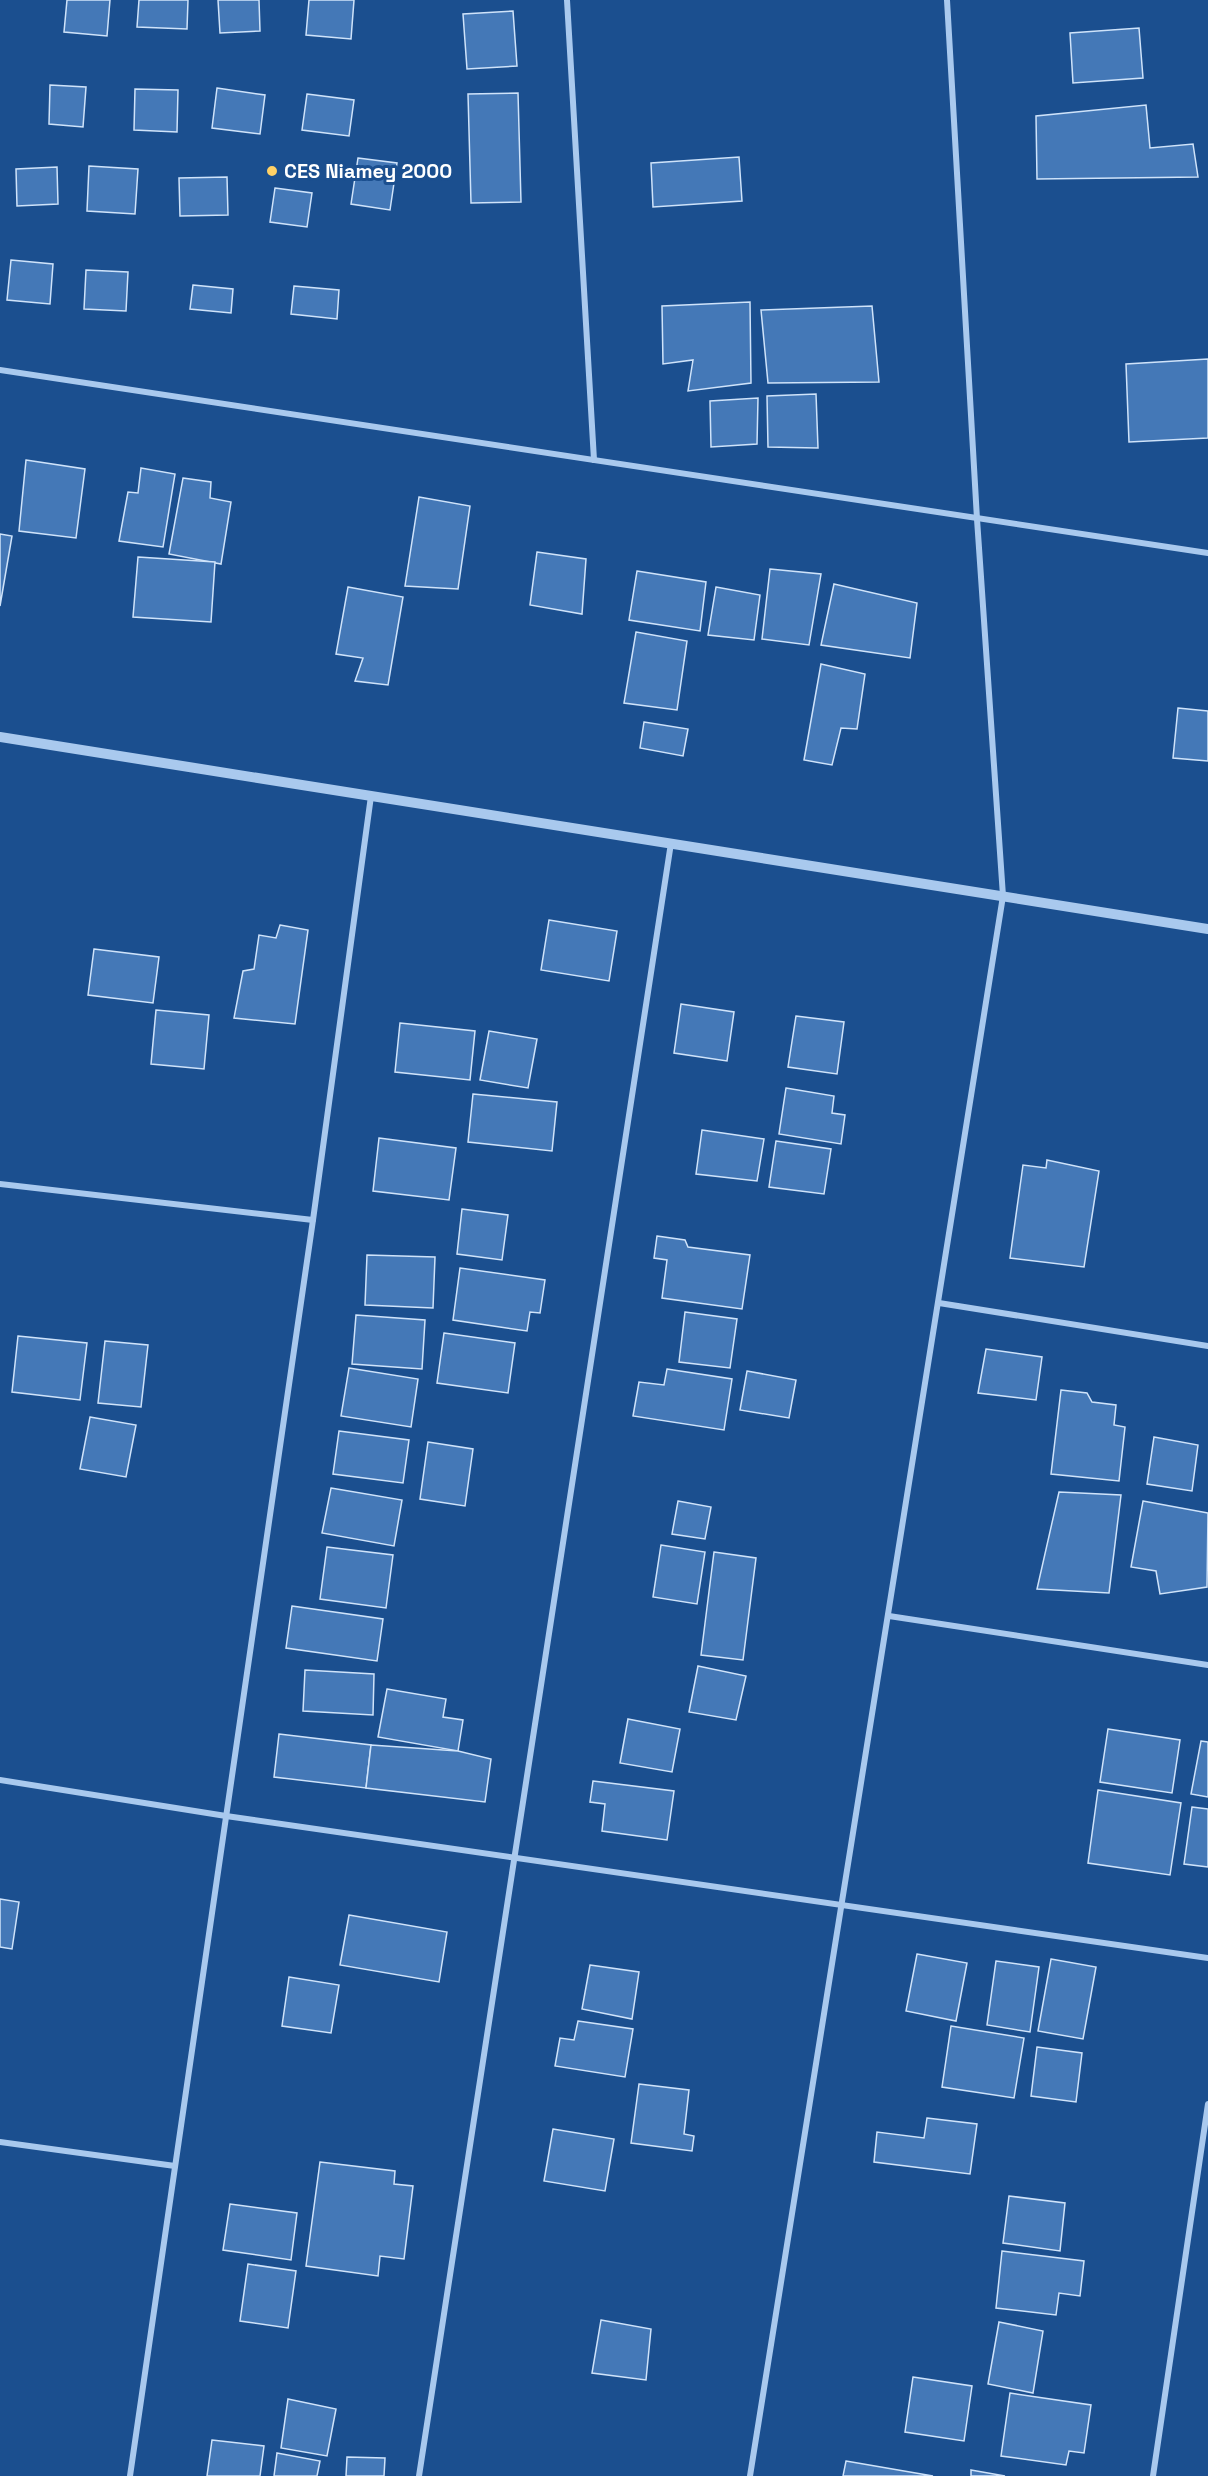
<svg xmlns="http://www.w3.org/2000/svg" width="1208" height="2476" font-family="'Space Grotesk',sans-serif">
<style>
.building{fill:#4478b7;stroke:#cfe3fa;stroke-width:1.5}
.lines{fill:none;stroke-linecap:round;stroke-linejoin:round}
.minor{stroke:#a9c9ee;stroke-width:6}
.tertiary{stroke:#a9c9ee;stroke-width:10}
.poi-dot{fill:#ffd166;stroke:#1b4f8f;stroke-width:2}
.labels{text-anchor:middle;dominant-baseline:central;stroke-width:6;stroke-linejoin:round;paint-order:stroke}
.poi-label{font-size:20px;font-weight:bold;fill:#fff;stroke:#1b4f8f;text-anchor:start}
</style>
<rect width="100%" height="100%" fill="#1b4f8f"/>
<g class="building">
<polygon points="67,0 110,0 107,36 64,32"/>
<polygon points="139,0 188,0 187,29 137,27"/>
<polygon points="218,0 259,0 260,31 220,33"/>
<polygon points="309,0 354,0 351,39 306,35"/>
<polygon points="513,11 517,66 467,69 463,14"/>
<polygon points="1139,28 1143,78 1073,83 1070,33"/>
<polygon points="50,85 86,87 83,127 49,124"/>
<polygon points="217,88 265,95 260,134 212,128"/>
<polygon points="135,89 178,90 177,132 134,130"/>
<polygon points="518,93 521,202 471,203 468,94"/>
<polygon points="307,94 354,100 349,136 302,130"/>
<polygon points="1146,105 1150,148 1193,144 1198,177 1037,179 1036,116"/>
<polygon points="739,157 742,201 653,207 651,163"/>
<polygon points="358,158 397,163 390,210 351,204"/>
<polygon points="89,166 138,169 135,214 87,211"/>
<polygon points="57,167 58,204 17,206 16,169"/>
<polygon points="227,177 228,215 180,216 179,178"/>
<polygon points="275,188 312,193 307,227 270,222"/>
<polygon points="11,260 53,264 50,304 7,300"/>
<polygon points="86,270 128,272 126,311 84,309"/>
<polygon points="193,285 233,289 231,313 190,309"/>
<polygon points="294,286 339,290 337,319 291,314"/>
<polygon points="750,302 751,383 688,391 693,360 663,364 662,306"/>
<polygon points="872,306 879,382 768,383 761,310"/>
<polygon points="1208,359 1208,438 1129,442 1126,364"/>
<polygon points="816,394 818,448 768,447 767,396"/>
<polygon points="758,398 757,444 711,447 710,401"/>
<polygon points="26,460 85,469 76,538 19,531"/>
<polygon points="141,468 175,474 163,547 119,541 128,492 138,493"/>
<polygon points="183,478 211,482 210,498 231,502 221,564 169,554"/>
<polygon points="419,497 470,506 458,589 405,586"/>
<polygon points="0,534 12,536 0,606"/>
<polygon points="537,552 586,559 582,614 530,605"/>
<polygon points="138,557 215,562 211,622 133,617"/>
<polygon points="770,569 821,574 809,645 762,639"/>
<polygon points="637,571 706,582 700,631 629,620"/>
<polygon points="834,584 917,603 910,658 821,645"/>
<polygon points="348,587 403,597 388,685 355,681 363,658 336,654"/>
<polygon points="716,587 760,595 754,640 708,635"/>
<polygon points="636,632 687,641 677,710 624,703"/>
<polygon points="821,664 865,674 857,729 841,728 832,765 804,760"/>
<polygon points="1178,708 1208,711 1208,761 1173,758"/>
<polygon points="644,722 688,729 683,756 640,748"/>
<polygon points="549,920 617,931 609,981 541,970"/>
<polygon points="280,925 308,930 295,1024 234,1018 243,971 254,969 259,935 276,938"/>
<polygon points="94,949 159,957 153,1003 88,995"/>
<polygon points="681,1004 734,1012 727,1061 674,1053"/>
<polygon points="156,1010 209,1015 204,1069 151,1064"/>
<polygon points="796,1016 844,1022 837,1074 788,1067"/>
<polygon points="400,1023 475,1031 470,1080 395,1072"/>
<polygon points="489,1031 537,1039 528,1088 480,1080"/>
<polygon points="786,1088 834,1096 832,1113 845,1115 841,1144 779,1134"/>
<polygon points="473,1094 557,1102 552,1151 468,1142"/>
<polygon points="702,1130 764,1139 757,1181 696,1174"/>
<polygon points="379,1138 456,1148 449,1200 373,1191"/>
<polygon points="776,1141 831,1149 824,1194 769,1187"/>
<polygon points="1047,1160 1099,1171 1084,1267 1010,1258 1023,1165 1046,1168"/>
<polygon points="462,1209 508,1215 502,1260 457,1254"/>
<polygon points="657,1236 685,1240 688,1247 750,1255 742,1309 662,1298 667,1260 654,1258"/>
<polygon points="367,1255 435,1257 433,1308 365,1305"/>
<polygon points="460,1268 545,1280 540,1313 530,1312 527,1331 453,1320"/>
<polygon points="685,1312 737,1319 730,1368 679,1362"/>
<polygon points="356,1315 425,1320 422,1369 352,1364"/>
<polygon points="444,1333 515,1343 508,1393 437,1383"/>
<polygon points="18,1336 87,1343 80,1400 12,1392"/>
<polygon points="105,1341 148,1345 141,1407 98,1403"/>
<polygon points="986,1349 1042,1357 1036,1400 978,1393"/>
<polygon points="349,1368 418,1379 411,1427 341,1416"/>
<polygon points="667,1369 732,1379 724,1430 633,1416 639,1382 664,1385"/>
<polygon points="747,1371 796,1380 789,1418 740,1410"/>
<polygon points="1061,1390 1087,1393 1092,1402 1116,1405 1114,1425 1125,1427 1119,1481 1051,1474"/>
<polygon points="90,1417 136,1425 126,1477 80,1469"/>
<polygon points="339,1431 409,1440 403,1483 333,1474"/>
<polygon points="1154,1437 1198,1445 1192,1491 1147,1484"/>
<polygon points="428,1442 473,1449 465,1506 420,1499"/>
<polygon points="331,1488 402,1500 394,1546 322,1533"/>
<polygon points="1059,1492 1121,1495 1109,1593 1037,1589"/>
<polygon points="678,1501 711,1507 705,1539 672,1534"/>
<polygon points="1143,1501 1208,1513 1207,1587 1160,1594 1156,1571 1131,1567"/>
<polygon points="661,1545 705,1552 697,1604 653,1597"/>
<polygon points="327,1547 393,1555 386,1608 320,1599"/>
<polygon points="714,1552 756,1558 743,1660 701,1655"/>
<polygon points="292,1606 383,1619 377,1661 286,1648"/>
<polygon points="698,1666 746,1676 736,1720 689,1712"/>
<polygon points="305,1670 374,1674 373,1715 303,1711"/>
<polygon points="387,1689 446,1699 443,1717 463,1720 458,1751 378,1737"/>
<polygon points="628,1719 680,1729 672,1772 620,1763"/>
<polygon points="1108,1729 1180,1740 1172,1793 1100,1782"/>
<polygon points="279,1734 371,1745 366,1788 274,1777"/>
<polygon points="1201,1741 1208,1742 1208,1797 1191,1794"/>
<polygon points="371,1745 458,1751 491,1759 485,1802 366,1788"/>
<polygon points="593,1781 674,1791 667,1840 602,1831 605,1804 590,1802"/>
<polygon points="1098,1790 1181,1803 1170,1875 1088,1863"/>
<polygon points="1192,1807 1208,1809 1208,1867 1184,1864"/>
<polygon points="0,1899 19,1902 12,1949 0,1947"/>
<polygon points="349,1915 447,1932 439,1982 340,1965"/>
<polygon points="917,1954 967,1963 956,2021 906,2011"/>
<polygon points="1051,1959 1096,1967 1083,2039 1038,2031"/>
<polygon points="996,1961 1039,1967 1030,2032 987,2025"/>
<polygon points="590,1965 639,1972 632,2019 582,2009"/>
<polygon points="289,1977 339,1985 331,2033 282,2026"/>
<polygon points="578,2021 633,2029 625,2077 555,2066 560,2038 574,2040"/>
<polygon points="951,2026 1024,2038 1014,2098 942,2087"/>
<polygon points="1037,2047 1082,2053 1076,2102 1031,2096"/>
<polygon points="639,2084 689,2090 684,2134 694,2136 692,2151 631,2143"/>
<polygon points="927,2118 977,2124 970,2174 874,2162 877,2132 924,2138"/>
<polygon points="553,2129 614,2139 605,2191 544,2181"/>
<polygon points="320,2162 395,2171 394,2184 413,2186 404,2259 380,2256 378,2276 306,2266"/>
<polygon points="1009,2196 1065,2203 1060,2251 1003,2243"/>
<polygon points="230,2204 297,2213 291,2260 223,2250"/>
<polygon points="1002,2251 1084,2261 1080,2296 1059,2293 1056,2315 996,2308"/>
<polygon points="248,2264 296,2271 288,2328 240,2321"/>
<polygon points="601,2320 651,2329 646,2380 592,2373"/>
<polygon points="999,2322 1043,2331 1033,2393 988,2384"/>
<polygon points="913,2377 972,2386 964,2441 905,2432"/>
<polygon points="1010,2393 1091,2405 1084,2453 1069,2451 1066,2465 1001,2456"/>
<polygon points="288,2399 336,2409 327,2456 281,2448"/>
<polygon points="212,2440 264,2446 260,2476 207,2476"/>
<polygon points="277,2453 320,2461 317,2476 274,2476"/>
<polygon points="347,2457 385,2458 384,2476 346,2476"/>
<polygon points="846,2461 933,2476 843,2476"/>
<polygon points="971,2470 1005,2476 971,2476"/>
</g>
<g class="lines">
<g class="minor">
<polyline points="567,0 594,460"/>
<polyline points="0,370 1208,553"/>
<polyline points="0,1184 313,1220"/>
<polyline points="939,1303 1208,1346"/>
<polyline points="889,1616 1208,1665"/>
<polyline points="0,1780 226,1816 1208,1958"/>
<polyline points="0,2142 175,2166"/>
<polyline points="130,2476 313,1220 371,796"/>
<polyline points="419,2476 671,843"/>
<polyline points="750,2476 1003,896 977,519 947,0"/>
<polyline points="1153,2476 1208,2104"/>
</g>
<polyline class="tertiary" points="0,737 1208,929"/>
</g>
<circle class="poi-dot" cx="272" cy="171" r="6"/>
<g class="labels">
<g class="poi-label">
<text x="284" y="171">CES Niamey 2000</text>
</g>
</g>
</svg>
